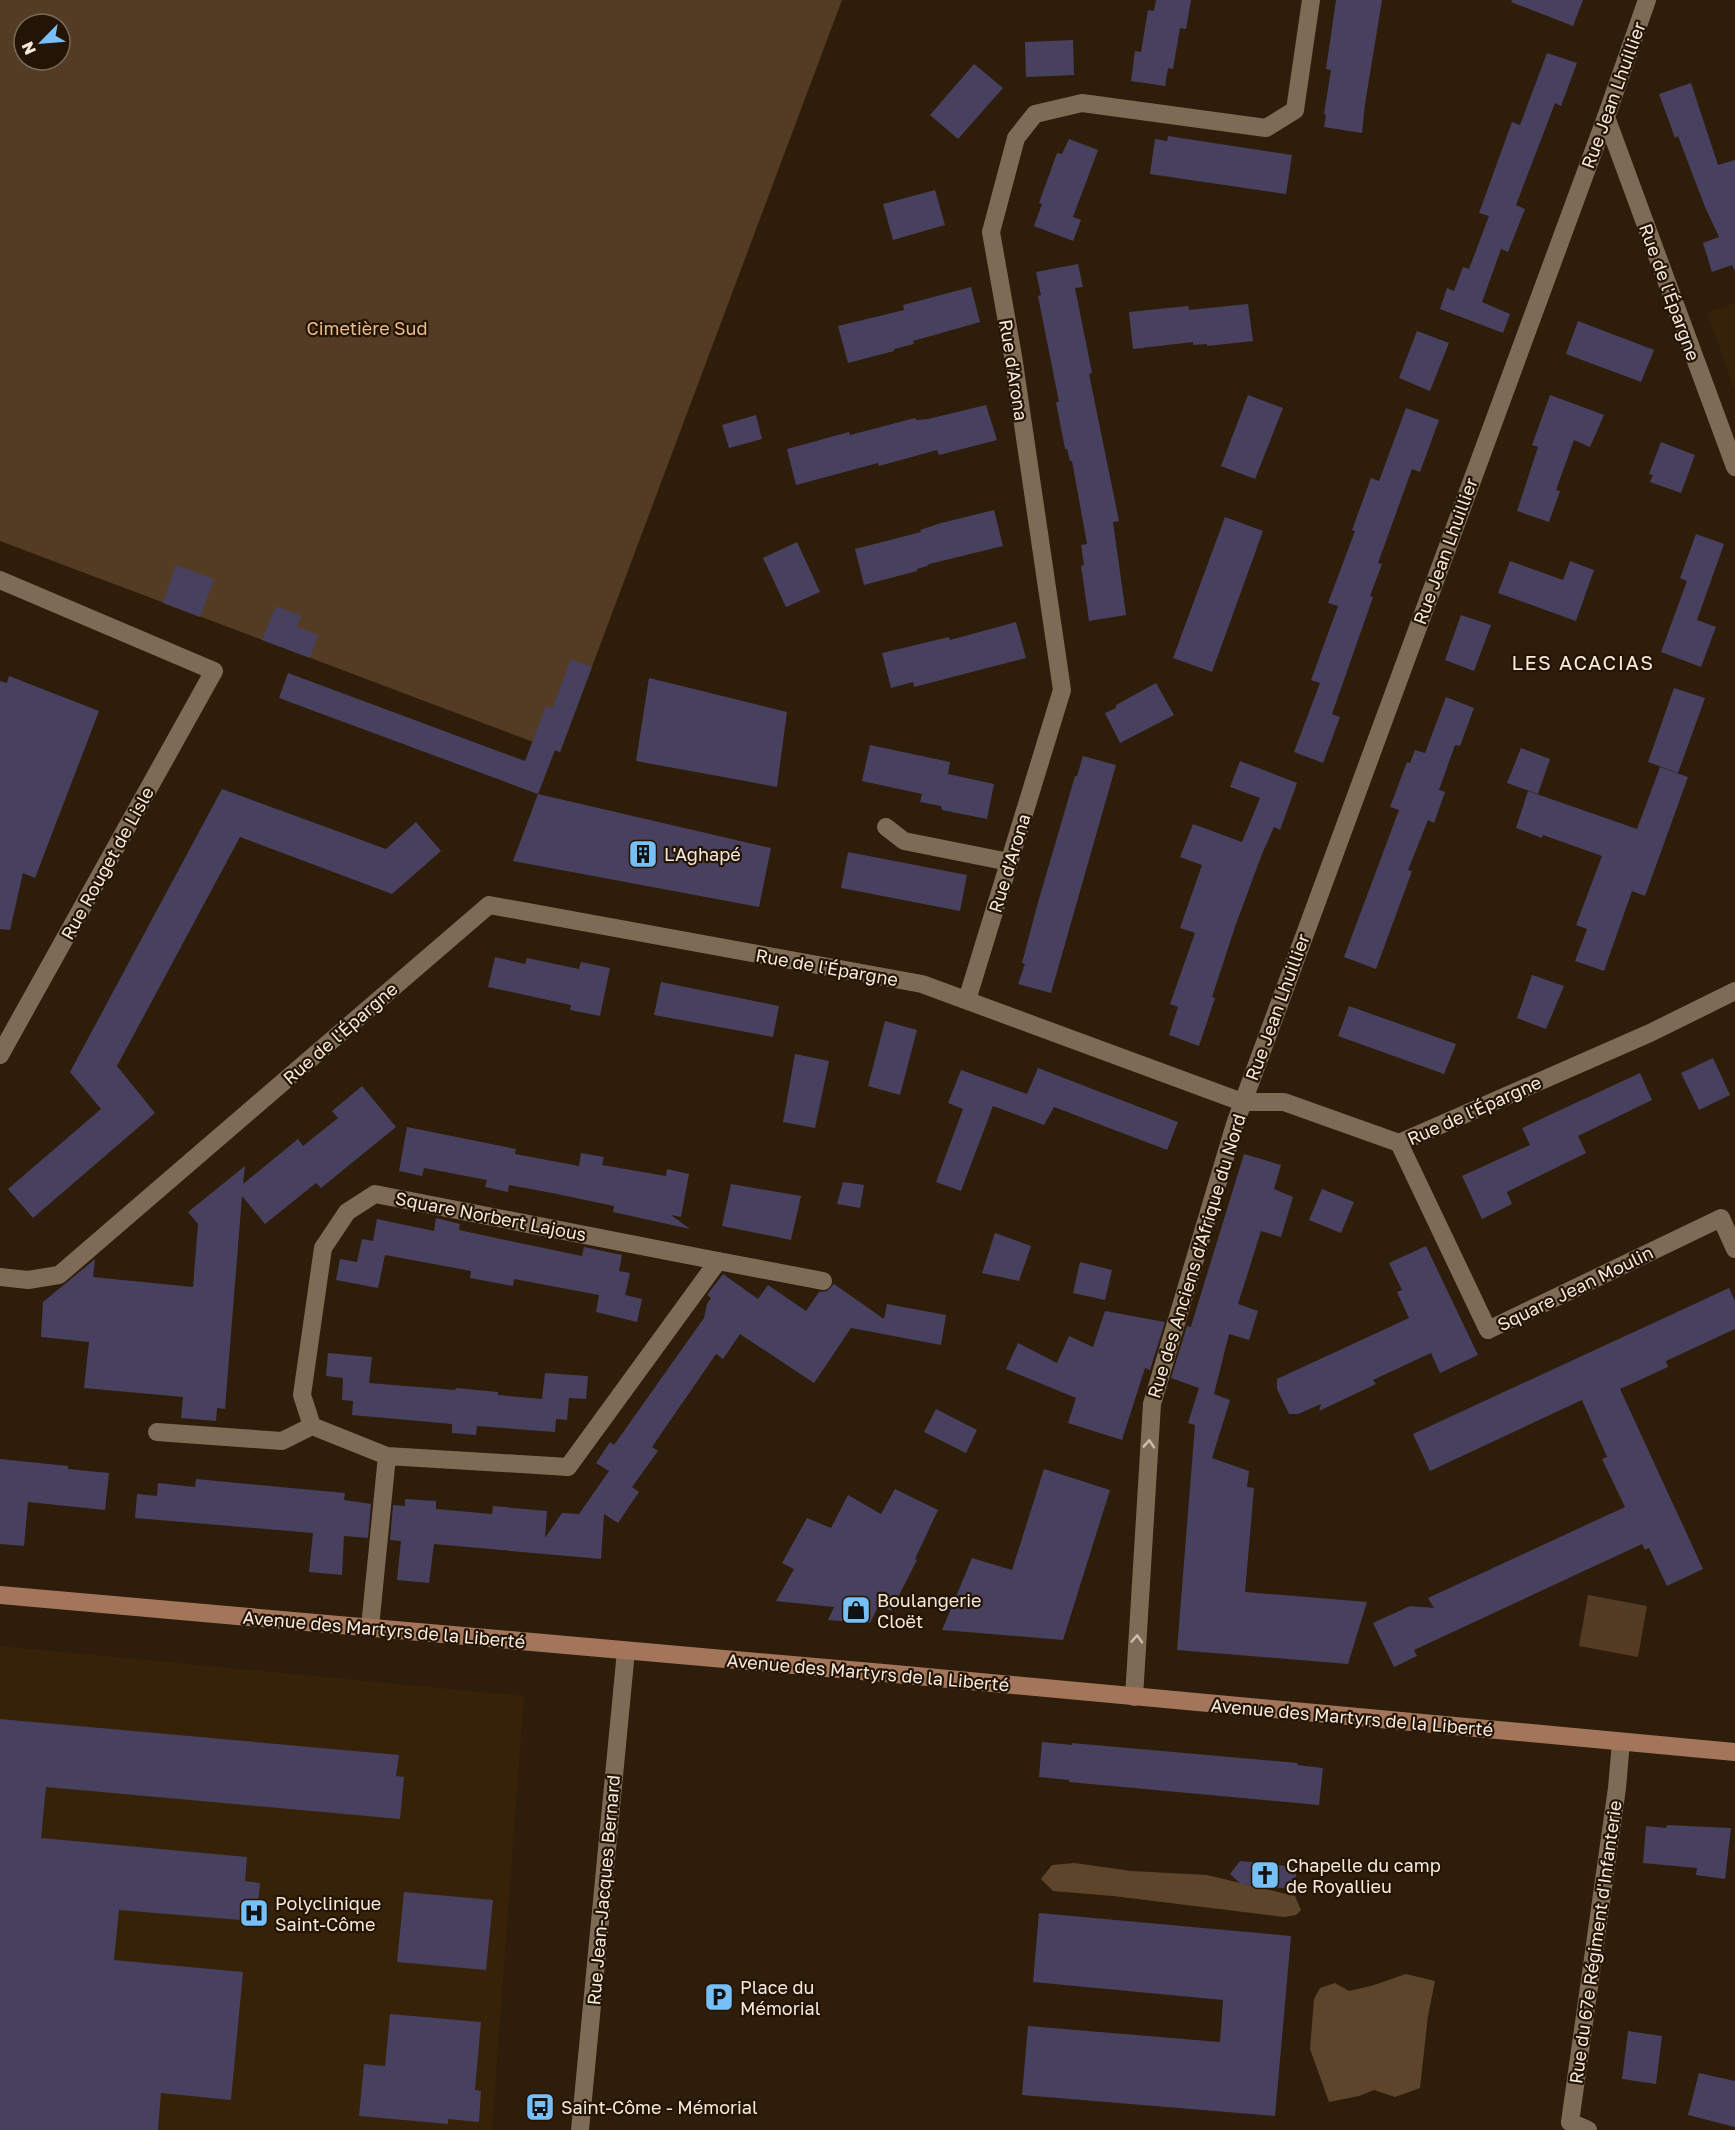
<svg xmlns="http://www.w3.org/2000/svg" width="1735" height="2130" font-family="'Golos Text',sans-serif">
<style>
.built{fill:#362208}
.green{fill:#533c23;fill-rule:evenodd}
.forest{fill:#5d452c}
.building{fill:#47415f}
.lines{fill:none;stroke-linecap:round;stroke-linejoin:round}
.street{stroke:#7e6b56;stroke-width:18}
.secondary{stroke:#a3755a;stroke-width:18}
.oneway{stroke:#cbbeae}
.labels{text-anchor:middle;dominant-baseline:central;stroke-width:4.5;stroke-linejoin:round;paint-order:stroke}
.street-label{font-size:18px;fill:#f5eade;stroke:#241403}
.park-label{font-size:18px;fill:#e9bd8e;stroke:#241403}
.poi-label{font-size:18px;fill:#f5eade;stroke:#241403;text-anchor:start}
.neighbourhood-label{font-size:20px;letter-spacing:1.5px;fill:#f5eade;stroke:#241403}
</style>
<rect width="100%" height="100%" fill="#2e1d0b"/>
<g class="built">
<polygon points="1735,303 1735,391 1707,313"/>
<polygon points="0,1646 524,1696 492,2130 0,2130"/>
</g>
<g class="green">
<path d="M 0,0 L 842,0 L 560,752 L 0,541 ZM 24,24 L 60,24 L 60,60 L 24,60 Z"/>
<polygon points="1588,1595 1647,1606 1638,1657 1579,1646"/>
</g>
<g class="forest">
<polygon points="1074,1863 1132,1871 1207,1875 1295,1896 1301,1910 1296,1915 1284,1917 1113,1896 1053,1891 1041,1879 1052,1865"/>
<polygon points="1406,1974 1435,1981 1428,2016 1420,2088 1395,2097 1374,2090 1359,2096 1329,2102 1310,2049 1314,1999 1320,1988 1335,1983 1349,1991 1371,1986"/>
</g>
<g class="building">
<polygon points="1156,0 1191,0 1186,29 1180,28 1173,69 1168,68 1165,86 1131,81 1135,51 1141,52 1148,10 1154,11"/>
<polygon points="1336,0 1382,0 1365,104 1362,133 1324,127 1326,115 1324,114 1331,70 1326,69"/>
<polygon points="1512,0 1583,0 1573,26 1511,2"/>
<polygon points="1073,40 1074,75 1026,77 1025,42"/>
<polygon points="1547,53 1577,63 1561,106 1555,103 1516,205 1525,209 1508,252 1501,249 1482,302 1510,314 1503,333 1440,309 1447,288 1454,291 1463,267 1469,269 1489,216 1479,213 1512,122 1520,125"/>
<polygon points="974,64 1003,88 958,139 930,115"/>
<polygon points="1691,83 1718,165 1735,160 1735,271 1732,265 1712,272 1703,243 1719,237 1705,207 1678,136 1675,138 1659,94"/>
<polygon points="1168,136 1292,155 1286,194 1150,174 1155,139 1167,141"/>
<polygon points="1069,139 1098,150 1073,217 1081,220 1073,241 1034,226 1042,204 1039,203 1057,153 1062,154"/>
<polygon points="935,190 945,225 893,240 883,204"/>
<polygon points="1078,264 1083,287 1075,288 1092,373 1089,374 1119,521 1113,522 1126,615 1089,621 1081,566 1084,565 1081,545 1087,544 1072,461 1070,461 1067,449 1065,449 1056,402 1059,402 1038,296 1041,295 1036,272"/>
<polygon points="971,287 980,322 913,341 914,344 894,349 894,351 848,363 838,326 904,310 903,305"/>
<polygon points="1248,304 1253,341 1207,346 1207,344 1193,345 1193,342 1133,349 1129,312 1188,306 1189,310"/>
<polygon points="1578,321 1654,350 1641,382 1566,354"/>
<polygon points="1417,331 1449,343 1430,391 1399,378"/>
<polygon points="1248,395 1283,408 1255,479 1221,466"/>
<polygon points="1550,395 1604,415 1590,447 1574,440 1556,490 1560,491 1549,522 1517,511 1538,447 1532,445"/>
<polygon points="986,405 997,440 939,455 937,450 879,466 878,463 796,485 787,449 849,432 850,435 915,418 916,420 928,419"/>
<polygon points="1406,408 1439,420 1420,472 1412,469 1378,563 1382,564 1370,596 1373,597 1332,714 1340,717 1323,763 1294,752 1320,683 1311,680 1338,606 1328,603 1355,531 1352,530 1371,478 1379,481"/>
<polygon points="756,415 762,439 729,448 722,425"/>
<polygon points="1661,442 1695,455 1681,493 1650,482 1653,475 1649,474"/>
<polygon points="994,510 1003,546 929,564 927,566 917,569 917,571 864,585 855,549 921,532 920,530 941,523"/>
<polygon points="1225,517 1263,531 1212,672 1173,658"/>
<polygon points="1696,534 1724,544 1697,620 1716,627 1701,667 1661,652 1687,581 1680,578"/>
<polygon points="797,542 820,592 786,607 763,558"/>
<polygon points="1510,561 1563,580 1570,561 1594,570 1576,621 1498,593"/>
<polygon points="176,565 214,579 200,617 163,603"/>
<polygon points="276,606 301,616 297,627 318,635 310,658 262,640"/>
<polygon points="1461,615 1491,625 1474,671 1445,660"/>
<polygon points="1016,622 1026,658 914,687 913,682 891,688 882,653 949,637 950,640"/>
<polygon points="571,659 592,667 560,752 555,750 538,794 279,698 288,673 525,761 546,706 552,709"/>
<polygon points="9,676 99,711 35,878 23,873 10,930 0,929 0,681 7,683"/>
<polygon points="649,678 787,712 777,787 636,761"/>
<polygon points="1156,683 1174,715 1120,743 1105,713 1116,708 1116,705"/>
<polygon points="1674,688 1705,698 1678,773 1648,762"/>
<polygon points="1446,697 1474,708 1460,746 1455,745 1439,790 1445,792 1434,823 1428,820 1408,870 1412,871 1376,969 1344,957 1399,810 1390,807 1407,762 1410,763 1415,750 1425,753"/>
<polygon points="870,745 950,762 948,774 994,784 987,819 942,810 941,806 920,802 922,794 862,781"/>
<polygon points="1521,748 1550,759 1538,794 1507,783"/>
<polygon points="1083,756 1116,765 1051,993 1018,984 1025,964 1022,963 1037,906 1075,776 1077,776"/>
<polygon points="1240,761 1297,783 1280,830 1274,827 1262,854 1236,924 1212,997 1215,998 1199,1046 1169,1035 1178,1007 1170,1004 1195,933 1180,928 1202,865 1180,857 1193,824 1242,842 1260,798 1230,787"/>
<polygon points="1660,767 1688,777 1645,896 1632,891 1604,971 1575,961 1587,929 1576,925 1602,856 1543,835 1542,838 1516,828 1528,791 1637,829"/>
<polygon points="222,789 386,849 416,822 441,851 392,894 240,837 117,1066 155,1113 33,1218 8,1189 101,1109 70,1072"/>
<polygon points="538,794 771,848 759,907 513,861"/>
<polygon points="848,852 967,875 960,911 841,888"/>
<polygon points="495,957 525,964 527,958 579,969 581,962 610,968 600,1016 570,1010 571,1005 488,987"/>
<polygon points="1532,975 1564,986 1546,1029 1517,1018"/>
<polygon points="661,982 779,1006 773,1037 654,1015"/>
<polygon points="1349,1006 1456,1044 1444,1074 1338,1036"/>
<polygon points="885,1021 917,1030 900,1095 868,1086"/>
<polygon points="795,1054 829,1061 815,1128 783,1122"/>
<polygon points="1713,1058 1730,1095 1699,1110 1681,1073"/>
<polygon points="1038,1068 1178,1122 1167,1150 1054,1107 1044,1125 993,1106 961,1191 936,1182 963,1109 948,1103 961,1070 1027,1094"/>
<polygon points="1640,1073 1652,1100 1578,1136 1586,1153 1507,1192 1512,1204 1482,1219 1462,1176 1530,1145 1522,1128"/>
<polygon points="362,1086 396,1127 321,1188 316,1183 265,1224 242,1196 225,1409 217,1408 216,1421 181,1418 183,1397 84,1388 89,1342 41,1337 43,1302 95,1259 93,1277 193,1287 198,1224 188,1212 245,1166 243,1184 298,1139 303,1146 338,1118 332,1111"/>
<polygon points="407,1127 516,1149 515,1154 579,1166 581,1153 604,1157 602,1165 666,1176 667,1169 689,1174 681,1217 671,1215 690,1229 613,1212 614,1206 552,1193 509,1185 508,1192 485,1187 487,1180 424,1168 422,1176 399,1171"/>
<polygon points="1244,1154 1281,1165 1274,1189 1293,1197 1281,1237 1261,1231 1238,1304 1258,1311 1249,1340 1229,1334 1214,1394 1230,1400 1212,1458 1249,1471 1247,1487 1254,1488 1245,1592 1367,1602 1348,1664 1177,1650 1195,1425 1188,1423 1199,1388 1171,1378 1187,1326 1191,1327 1192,1323"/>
<polygon points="843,1182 864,1185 860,1208 837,1204"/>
<polygon points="731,1184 801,1196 791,1240 722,1226"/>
<polygon points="1322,1189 1354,1202 1341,1233 1309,1220"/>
<polygon points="436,1218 460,1224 459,1230 534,1246 582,1256 584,1247 622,1255 619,1271 630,1273 625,1295 642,1299 637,1322 596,1312 599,1295 514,1279 513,1286 470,1278 471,1271 385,1255 378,1288 336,1280 340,1259 357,1262 362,1239 373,1241 377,1219 434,1231"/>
<polygon points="995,1233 1031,1246 1019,1281 982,1273"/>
<polygon points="1426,1246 1478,1355 1440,1373 1431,1353 1373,1380 1376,1384 1319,1411 1321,1404 1298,1414 1289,1414 1277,1389 1277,1379 1409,1318 1397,1292 1402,1290 1389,1263"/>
<polygon points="1080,1262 1112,1270 1105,1300 1073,1293"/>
<polygon points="723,1274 758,1299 768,1285 806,1311 819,1292 827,1291 834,1284 884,1319 887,1304 946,1315 941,1345 851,1328 814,1383 740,1334 723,1359 716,1354 652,1447 658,1451 632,1487 639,1492 618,1523 604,1514 601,1559 434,1544 429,1583 397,1580 401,1541 390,1540 393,1505 405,1506 405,1499 436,1501 436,1509 492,1514 493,1506 547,1511 545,1538 562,1513 579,1514 609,1471 596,1463 610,1442 614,1445 704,1318 707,1304 711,1298 707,1295"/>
<polygon points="1729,1288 1735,1301 1735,1329 1666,1361 1668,1367 1620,1389 1703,1569 1667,1586 1649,1548 1645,1550 1642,1544 1414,1650 1417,1656 1394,1667 1373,1623 1410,1606 1434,1608 1428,1598 1625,1507 1602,1459 1607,1457 1582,1400 1430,1471 1413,1434"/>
<polygon points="1105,1311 1165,1322 1150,1370 1145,1368 1122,1440 1068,1423 1076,1398 1006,1369 1018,1343 1057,1363 1069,1336 1093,1347"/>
<polygon points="328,1353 372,1357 369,1383 455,1390 456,1388 498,1392 498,1395 542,1399 545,1373 588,1376 586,1399 569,1398 567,1420 556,1419 555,1432 477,1426 476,1435 452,1433 452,1424 352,1415 353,1401 342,1400 343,1378 326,1376"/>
<polygon points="936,1409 977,1430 966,1453 924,1432"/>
<polygon points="0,1459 68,1466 68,1469 109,1473 105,1510 28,1502 24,1546 0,1544"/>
<polygon points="1044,1469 1110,1490 1063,1640 942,1630 972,1558 1012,1570"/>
<polygon points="196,1479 345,1493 344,1500 371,1504 368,1538 344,1536 342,1575 309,1572 313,1533 135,1518 137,1494 157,1496 158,1483 195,1487"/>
<polygon points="895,1489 938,1510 915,1559 917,1560 891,1611 879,1605 870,1623 828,1620 834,1607 776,1601 794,1569 782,1563 807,1518 831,1528 848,1495 881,1514"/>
<polygon points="0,1719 399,1755 396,1776 404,1777 400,1819 46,1787 41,1838 247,1857 245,1881 260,1883 257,1914 242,1912 241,1920 119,1910 114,1960 243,1972 231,2100 161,2093 158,2130 0,2130"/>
<polygon points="1042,1742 1072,1745 1072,1743 1298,1763 1297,1765 1323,1768 1319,1805 1069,1782 1069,1780 1039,1777"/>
<polygon points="1667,1825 1731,1828 1725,1879 1696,1875 1697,1868 1643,1863 1646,1826 1666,1828"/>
<polygon points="1240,1861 1297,1867 1294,1889 1241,1884 1230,1874"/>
<polygon points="404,1892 493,1900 486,1970 397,1962"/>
<polygon points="1039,1913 1291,1936 1275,2116 1022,2095 1028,2026 1220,2042 1223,2000 1033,1982"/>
<polygon points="390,2014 481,2022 475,2090 481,2091 479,2122 448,2119 448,2124 359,2116 364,2064 385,2066"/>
<polygon points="1628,2031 1662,2036 1656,2084 1622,2079"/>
<polygon points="1699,2073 1735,2081 1735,2127 1688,2115"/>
</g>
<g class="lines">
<g class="street">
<polyline points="1606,117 1735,467"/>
<polyline points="0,580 214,671 0,1055"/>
<polyline points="886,827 904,841 1009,862"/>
<polyline points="967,1000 1062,690 1013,356 991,232 1016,138 1035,114 1082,103 1266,128 1295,110 1311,0"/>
<polyline points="1399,1143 1488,1330 1721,1218 1735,1249"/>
<polyline points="718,1261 823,1281"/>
<polyline points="0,1277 28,1280 59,1275 489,905 922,984 1242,1102 1284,1102 1399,1143 1650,1033 1735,991"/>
<polyline points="157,1432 282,1441 312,1426"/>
<polyline points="370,1627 387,1456 568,1467 718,1261 375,1194 347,1212 323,1248 302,1395 312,1426 387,1456"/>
<polyline points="1134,1697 1152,1404 1235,1124 1606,117 1647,0"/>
<polyline points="580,2130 626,1651"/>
<polyline points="1588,2130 1570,2122 1617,1788 1621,1742"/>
</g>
<polyline class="secondary" points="0,1595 895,1674 1735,1752"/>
</g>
<defs><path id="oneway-chevron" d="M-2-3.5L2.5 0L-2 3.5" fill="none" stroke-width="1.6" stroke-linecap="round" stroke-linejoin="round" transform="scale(1.5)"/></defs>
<g class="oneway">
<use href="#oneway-chevron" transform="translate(1149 1444) rotate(-86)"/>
<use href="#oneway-chevron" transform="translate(1137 1639) rotate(-86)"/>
</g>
<defs>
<g id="building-square" transform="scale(1.5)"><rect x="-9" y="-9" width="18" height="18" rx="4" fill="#77bff7" stroke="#241403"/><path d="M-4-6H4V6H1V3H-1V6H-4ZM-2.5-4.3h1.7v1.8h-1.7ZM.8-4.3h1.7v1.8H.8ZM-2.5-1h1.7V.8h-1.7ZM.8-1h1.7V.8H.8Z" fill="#111"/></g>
<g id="shop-square" transform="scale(1.5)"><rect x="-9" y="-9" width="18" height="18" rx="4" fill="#77bff7" stroke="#241403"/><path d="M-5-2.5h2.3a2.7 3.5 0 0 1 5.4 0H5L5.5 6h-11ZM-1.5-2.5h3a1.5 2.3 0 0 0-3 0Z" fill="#111"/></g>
<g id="church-square" transform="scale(1.5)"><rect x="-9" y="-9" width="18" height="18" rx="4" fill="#77bff7" stroke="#241403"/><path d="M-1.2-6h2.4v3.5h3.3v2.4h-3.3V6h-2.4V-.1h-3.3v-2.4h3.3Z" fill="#111"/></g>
<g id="hospital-square" transform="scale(1.5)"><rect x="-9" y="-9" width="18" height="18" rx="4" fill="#77bff7" stroke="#241403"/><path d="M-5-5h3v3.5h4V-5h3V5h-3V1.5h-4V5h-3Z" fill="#111"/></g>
<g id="parking-square" transform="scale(1.5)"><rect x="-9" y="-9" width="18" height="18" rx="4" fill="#77bff7" stroke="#241403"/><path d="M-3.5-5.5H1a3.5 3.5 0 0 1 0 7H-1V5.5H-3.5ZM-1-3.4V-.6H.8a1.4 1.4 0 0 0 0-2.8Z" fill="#111"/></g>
<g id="bus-square" transform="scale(1.5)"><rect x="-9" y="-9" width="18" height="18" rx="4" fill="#77bff7" stroke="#241403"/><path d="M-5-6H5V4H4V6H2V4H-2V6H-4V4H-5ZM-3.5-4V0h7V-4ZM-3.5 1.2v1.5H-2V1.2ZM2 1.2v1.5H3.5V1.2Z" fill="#111"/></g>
</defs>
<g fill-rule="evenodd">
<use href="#building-square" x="643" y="854"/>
<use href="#shop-square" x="856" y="1610"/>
<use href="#church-square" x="1265" y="1875"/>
<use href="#hospital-square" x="254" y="1913"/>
<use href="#parking-square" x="719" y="1997"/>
<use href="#bus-square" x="540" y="2107"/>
</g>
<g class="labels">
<g class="street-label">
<text transform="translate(1613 95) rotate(-70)">Rue Jean Lhuillier</text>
<text transform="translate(1670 292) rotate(70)">Rue de l'Épargne</text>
<text transform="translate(1014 370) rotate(81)">Rue d'Arona</text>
<text transform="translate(1445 551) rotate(-70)">Rue Jean Lhuillier</text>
<text transform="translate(107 863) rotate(-61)">Rue Rouget de Lisle</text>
<text transform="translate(1009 863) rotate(-73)">Rue d'Arona</text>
<text transform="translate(827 967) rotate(10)">Rue de l'Épargne</text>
<text transform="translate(1277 1007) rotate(-70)">Rue Jean Lhuillier</text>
<text transform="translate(340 1033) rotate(-41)">Rue de l'Épargne</text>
<text transform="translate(1474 1110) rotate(-24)">Rue de l'Épargne</text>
<text transform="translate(491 1216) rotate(11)">Square Norbert Lajous</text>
<text transform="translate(1196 1256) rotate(-73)">Rue des Anciens d'Afrique du Nord</text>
<text transform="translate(1575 1288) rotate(-26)">Square Jean Moulin</text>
<text transform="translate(384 1629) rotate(5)">Avenue des Martyrs de la Liberté</text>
<text transform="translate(868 1672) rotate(5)">Avenue des Martyrs de la Liberté</text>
<text transform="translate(1352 1717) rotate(5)">Avenue des Martyrs de la Liberté</text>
<text transform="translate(603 1890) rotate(-85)">Rue Jean-Jacques Bernard</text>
<text transform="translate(1595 1942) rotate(-82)">Rue du 67e Régiment d'Infanterie</text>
</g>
<g class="park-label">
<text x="367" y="328">Cimetière Sud</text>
</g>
<g class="poi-label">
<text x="664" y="854">L'Aghapé</text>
<text x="877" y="1600">Boulangerie<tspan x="877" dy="21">Cloët</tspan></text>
<text x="1286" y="1865">Chapelle du camp<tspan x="1286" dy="21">de Royallieu</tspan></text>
<text x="275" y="1903">Polyclinique<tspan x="275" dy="21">Saint-Côme</tspan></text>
<text x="740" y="1987">Place du<tspan x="740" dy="21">Mémorial</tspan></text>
<text x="561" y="2107">Saint-Côme - Mémorial</text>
</g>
<g class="neighbourhood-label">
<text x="1583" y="662">LES ACACIAS</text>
</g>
</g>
<g transform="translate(42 42) rotate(245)"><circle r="28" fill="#241403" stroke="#786a5b" stroke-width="1.5"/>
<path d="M0-4.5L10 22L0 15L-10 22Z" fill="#77bff7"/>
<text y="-9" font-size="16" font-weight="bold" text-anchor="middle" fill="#f5eade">N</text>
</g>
</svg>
